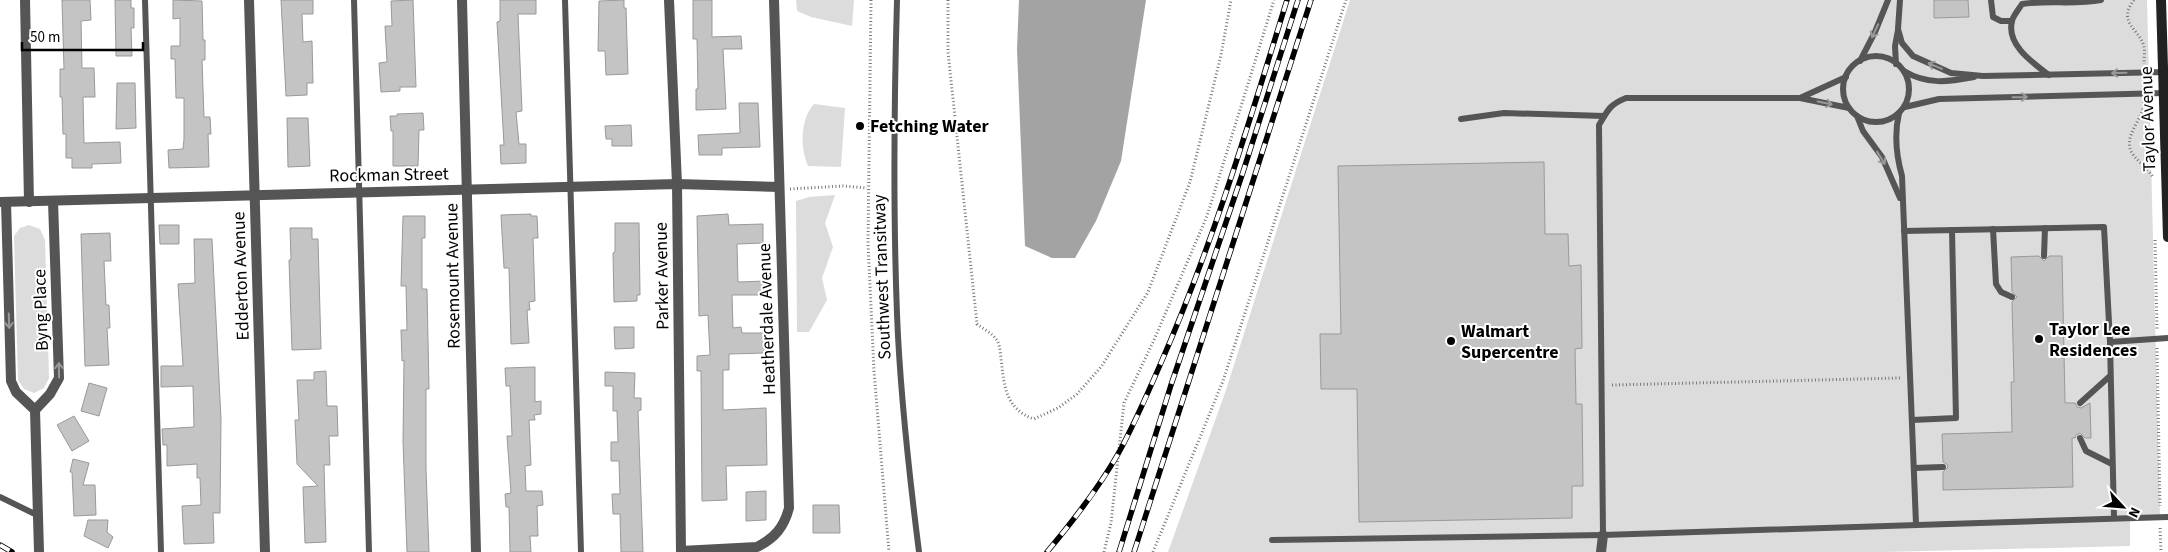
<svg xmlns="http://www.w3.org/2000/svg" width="2168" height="552" font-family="'Source Sans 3',sans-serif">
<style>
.green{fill:#dcdcdc}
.water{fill:#a3a3a3}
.building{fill:#c4c4c4;stroke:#999}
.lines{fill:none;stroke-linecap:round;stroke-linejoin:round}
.path{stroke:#777;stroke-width:3;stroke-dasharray:1 2.5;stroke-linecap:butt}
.service{stroke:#555;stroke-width:6}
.minor{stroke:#555;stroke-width:10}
.secondary{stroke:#222;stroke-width:10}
.rail-casing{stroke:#000;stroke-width:5.5}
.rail{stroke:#fff;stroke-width:4;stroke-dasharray:11;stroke-linecap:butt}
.oneway{stroke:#999}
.poi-dot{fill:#000;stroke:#fff;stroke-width:2}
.labels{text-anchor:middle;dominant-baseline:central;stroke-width:4;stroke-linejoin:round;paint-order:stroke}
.street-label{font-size:18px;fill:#000;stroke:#fff}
.poi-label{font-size:18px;font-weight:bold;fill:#000;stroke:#fff;text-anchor:start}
</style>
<rect width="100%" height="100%" fill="#fff"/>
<g class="green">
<polygon points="796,0 854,0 852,26 811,17 797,11"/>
<polygon points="1350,0 2147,0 2160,517 2130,519 2130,546 1885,552 1168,552 1226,390"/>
<path d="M 814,104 L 845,108 L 841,167 L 808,166 C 800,148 800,119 814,104 Z"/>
<polygon points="835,195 825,223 833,247 822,278 827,300 809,332 797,332 796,201 809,197"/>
<polygon points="29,225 40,229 45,240 49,378 44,388 34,393 24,389 18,380 14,236 20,228"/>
</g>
<polygon class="water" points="1019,0 1146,0 1121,161 1096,221 1075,258 1052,258 1025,246 1017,49"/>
<g class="building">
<polygon points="62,0 90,0 91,20 81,21 82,68 94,68 95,97 83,97 84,143 120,142 121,163 92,164 92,168 72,168 72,158 66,158 66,134 63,134 62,97 60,97 60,69 64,69"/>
<polygon points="115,0 131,0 131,8 134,8 134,28 131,28 132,56 116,56"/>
<polygon points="173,0 202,1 203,40 205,40 205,60 202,60 204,117 210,117 211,134 208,134 209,167 169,168 168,150 183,149 184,139 184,98 176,98 175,59 171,59 171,46 180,46 180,18 173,19"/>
<polygon points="281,0 313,0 313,14 302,14 303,42 312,41 313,83 307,83 307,95 286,96"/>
<polygon points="413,0 416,87 400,87 400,91 381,92 379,63 387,62 385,26 392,26 391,1"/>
<polygon points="500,0 536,0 536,14 518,14 522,111 516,112 519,144 526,144 526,163 501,164 500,145 504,145 497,22 500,21"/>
<polygon points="624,0 624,8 626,8 628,74 606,75 605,51 598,51 599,1"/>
<polygon points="693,0 712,0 712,37 741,36 742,49 723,49 726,109 696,110 696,89 698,89 697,39 693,39"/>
<polygon points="1934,0 1968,0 1969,17 1934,18"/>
<polygon points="117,83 135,83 136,128 116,129"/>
<polygon points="739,103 758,103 760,147 722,148 722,155 699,155 698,135 740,133"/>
<polygon points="423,113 424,130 419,130 418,166 393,166 393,131 391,131 390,116 397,116 397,114"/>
<polygon points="287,118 308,118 310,166 288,167"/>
<polygon points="631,125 632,146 612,146 612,139 606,139 605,126"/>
<polygon points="1544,162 1545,234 1568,234 1569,266 1581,265 1582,348 1575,349 1576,404 1582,404 1583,486 1572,486 1572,518 1359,522 1357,389 1321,389 1320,334 1341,334 1338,166"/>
<polygon points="531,214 531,216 537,216 538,238 533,238 535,301 529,302 530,310 527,310 529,343 511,344 509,268 504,268 501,215"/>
<polygon points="728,214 729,225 763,224 763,243 737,244 738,282 765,281 765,295 732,295 733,328 741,327 742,333 765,333 766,353 729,354 729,370 723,370 723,410 766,408 767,465 726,466 727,500 702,501 701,371 697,371 697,356 710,355 708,315 699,316 697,216"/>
<polygon points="403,216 425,216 425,238 422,238 422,289 427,289 429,389 426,389 426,469 429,552 407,552 403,441 404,360 402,361 401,330 407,330 406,286 401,286"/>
<polygon points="615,223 639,223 640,295 637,295 637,301 614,302 613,253 615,252"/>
<polygon points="159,225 179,225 179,244 160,244"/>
<polygon points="290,228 312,228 312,239 318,239 321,349 292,350 289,260 291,260"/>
<polygon points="110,233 111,261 104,261 106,305 109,305 110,328 107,328 109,365 85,366 81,234"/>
<polygon points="194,239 212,239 221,419 220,513 213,513 214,543 184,544 182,506 201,505 200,478 197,478 197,464 167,466 167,445 163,445 162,429 194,427 193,386 161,387 161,366 183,366 178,284 195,283"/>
<polygon points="2039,256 2044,261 2049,256 2062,256 2065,403 2075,403 2077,407 2081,408 2090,403 2091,438 2085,438 2080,433 2076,435 2075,438 2072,438 2073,487 1943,490 1943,472 1948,467 1947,464 1943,462 1942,434 2012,432 2011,382 2014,382 2012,302 2017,297 2012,292 2011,257"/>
<polygon points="614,327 634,327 634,348 615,349"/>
<polygon points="535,367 535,402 541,401 541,414 534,415 535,420 529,420 531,465 525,466 526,491 542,491 543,505 537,506 538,536 530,536 531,552 510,552 509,507 506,507 505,494 511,493 507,436 512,436 510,386 506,386 505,368"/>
<polygon points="326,371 327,406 337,406 338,436 329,436 330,465 324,465 326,542 305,543 303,487 318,486 297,464 295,420 299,420 297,380 314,380 314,372"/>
<polygon points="605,372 635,373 634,398 641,398 641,410 638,411 643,552 621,552 620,514 613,514 612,494 620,494 619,461 611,461 611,442 618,442 617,411 613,411 613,386 605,386"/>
<polygon points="89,383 107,388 99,416 81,411"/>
<polygon points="74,416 89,441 72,451 57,425"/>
<polygon points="73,459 89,463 83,485 95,485 96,515 74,516 72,472 70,472"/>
<polygon points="766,491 766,520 746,521 746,492"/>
<polygon points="813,505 839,505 840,533 813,533"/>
<polygon points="88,520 108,520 107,532 113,537 108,548 84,536"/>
</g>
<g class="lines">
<g class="path">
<polyline points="871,0 868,243 874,371 889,552"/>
<path d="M 948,0 L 948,52 L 977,324 C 983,329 992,333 996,339 C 1000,344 1000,351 1001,358 C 1004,385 1005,409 1034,419 L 1058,408 L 1077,394 L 1101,367 L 1148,292 L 1190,182 L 1221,55 L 1231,0"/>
<path d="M 2134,0 C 2116,23 2141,30 2144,47 C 2145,52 2144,58 2144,64"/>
<path d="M 2144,102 C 2144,119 2122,136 2132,153 C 2138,162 2147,168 2153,177"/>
<polyline points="790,189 843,186 867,188"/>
<polyline points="2155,240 2157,329"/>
<polyline points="2157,348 2160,506"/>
<polyline points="1612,385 1900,378"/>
<polyline points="2160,528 2161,552"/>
<polyline points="1104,552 1111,523 1124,403 1154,340 1207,216 1274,0"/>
<polyline points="1153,552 1223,381 1346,0"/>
</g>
<g class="service">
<polyline points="145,0 161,552"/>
<polyline points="354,0 369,552"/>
<polyline points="565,0 581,552"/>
<path d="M 897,0 C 894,105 893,210 897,314 C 900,394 909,473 919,552"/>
<polyline points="1900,0 1898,29 1902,43 1913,56 1951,73 1983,76 2167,72"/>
<polyline points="1991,0 1993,17 2001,21 2012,21"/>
<circle cx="1876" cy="89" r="33"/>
<polyline points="1860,61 1875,32 1888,0"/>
<polyline points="1896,64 1895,46 1898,30"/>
<path d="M 1904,71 C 1927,85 1948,82 1974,77"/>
<path d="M 2049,75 C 2033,63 2006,45 2012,21 C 2013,16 2019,9 2022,4 C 2048,0 2075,5 2101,0"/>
<polyline points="1800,98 1846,77"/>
<polyline points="1905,107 1939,99 2165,93"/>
<path d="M 1899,113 C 1894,135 1896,155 1902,176 L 1916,524"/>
<polyline points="1857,116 1863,131 1882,157 1900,198"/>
<polyline points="1461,119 1504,113 1604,116"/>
<polyline points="1993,229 1996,284 2001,292 2012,297"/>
<polyline points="1904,231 2104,227 2110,342"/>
<polyline points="2044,256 2045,228"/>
<polyline points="2080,403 2110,376"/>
<polyline points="1912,420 1956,418 1952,230"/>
<polyline points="2080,438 2086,451 2112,464"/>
<polyline points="1914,468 1943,467"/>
<polyline points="0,497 39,516"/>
<polyline points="2114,518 2110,342 2168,338"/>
<path d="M 1603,535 L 1599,125 C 1608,110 1609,105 1626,98 L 1800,98 L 1849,108"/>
<polyline points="1272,540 1603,535 2168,517"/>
</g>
<g class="minor">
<polyline points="25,0 29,202"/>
<polyline points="249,0 265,552"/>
<polyline points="462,0 476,552"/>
<polyline points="669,0 677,184 681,552"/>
<polyline points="0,202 677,184 779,187"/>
<polyline points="6,202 11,381 16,392 35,410 39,552"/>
<polyline points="35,410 50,394 59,378 53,201"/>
<path d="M 681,551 L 757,547 C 775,538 784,527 789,508 L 774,0"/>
<polyline points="1601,552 1603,535"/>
</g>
<polyline class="secondary" points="2161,0 2168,237"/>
<g class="rail-casing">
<g id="rail">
<polyline points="0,545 12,552"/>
<path d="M 1047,552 C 1073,521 1098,489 1118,454 C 1134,425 1147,395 1160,365 C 1212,247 1249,123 1287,0"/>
<polyline points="1119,552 1171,385 1243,172 1298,0"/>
<polyline points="1134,552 1311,0"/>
</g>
</g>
<use href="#rail" class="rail"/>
</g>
<defs><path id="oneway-shaft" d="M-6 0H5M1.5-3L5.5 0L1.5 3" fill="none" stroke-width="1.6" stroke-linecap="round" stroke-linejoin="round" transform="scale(1.25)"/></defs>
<g class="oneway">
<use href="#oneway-shaft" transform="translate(1875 31) rotate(115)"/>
<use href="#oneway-shaft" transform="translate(1935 66) rotate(-157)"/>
<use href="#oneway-shaft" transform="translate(2119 73) rotate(179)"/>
<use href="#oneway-shaft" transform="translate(2020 97) rotate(-1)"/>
<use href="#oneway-shaft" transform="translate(1825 103) rotate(12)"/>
<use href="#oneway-shaft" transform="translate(1881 158) rotate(58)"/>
<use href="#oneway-shaft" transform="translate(9 321) rotate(88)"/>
<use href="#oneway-shaft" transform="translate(59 370) rotate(-91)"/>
</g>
<g class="poi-dot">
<circle cx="860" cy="126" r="5"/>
<circle cx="2039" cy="339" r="5"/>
<circle cx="1451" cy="341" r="5"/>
</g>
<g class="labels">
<g class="street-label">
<text transform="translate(2148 119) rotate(-92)">Taylor Avenue</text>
<text transform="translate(389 175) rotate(-1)">Rockman Street</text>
<text transform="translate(241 276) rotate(-92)">Edderton Avenue</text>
<text transform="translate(453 276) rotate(-91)">Rosemount Avenue</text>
<text transform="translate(662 276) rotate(-91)">Parker Avenue</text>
<text transform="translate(882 277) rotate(-92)">Southwest Transitway</text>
<text transform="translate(41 310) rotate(-92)">Byng Place</text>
<text transform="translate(767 319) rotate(-92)">Heatherdale Avenue</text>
</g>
<g class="poi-label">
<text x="870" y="126">Fetching Water</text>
<text x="2049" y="329">Taylor Lee<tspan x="2049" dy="21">Residences</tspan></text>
<text x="1461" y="331">Walmart<tspan x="1461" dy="21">Supercentre</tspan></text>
</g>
</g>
<g transform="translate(2123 507) rotate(116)" stroke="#ffffff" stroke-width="4" paint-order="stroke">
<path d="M0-4L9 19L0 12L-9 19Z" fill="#000000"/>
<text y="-8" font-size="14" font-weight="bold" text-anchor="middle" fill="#000000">N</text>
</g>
<path d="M22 42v8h121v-8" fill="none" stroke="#000000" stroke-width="2.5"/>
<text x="30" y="42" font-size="15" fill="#000000" stroke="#ffffff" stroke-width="4" paint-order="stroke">50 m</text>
</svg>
